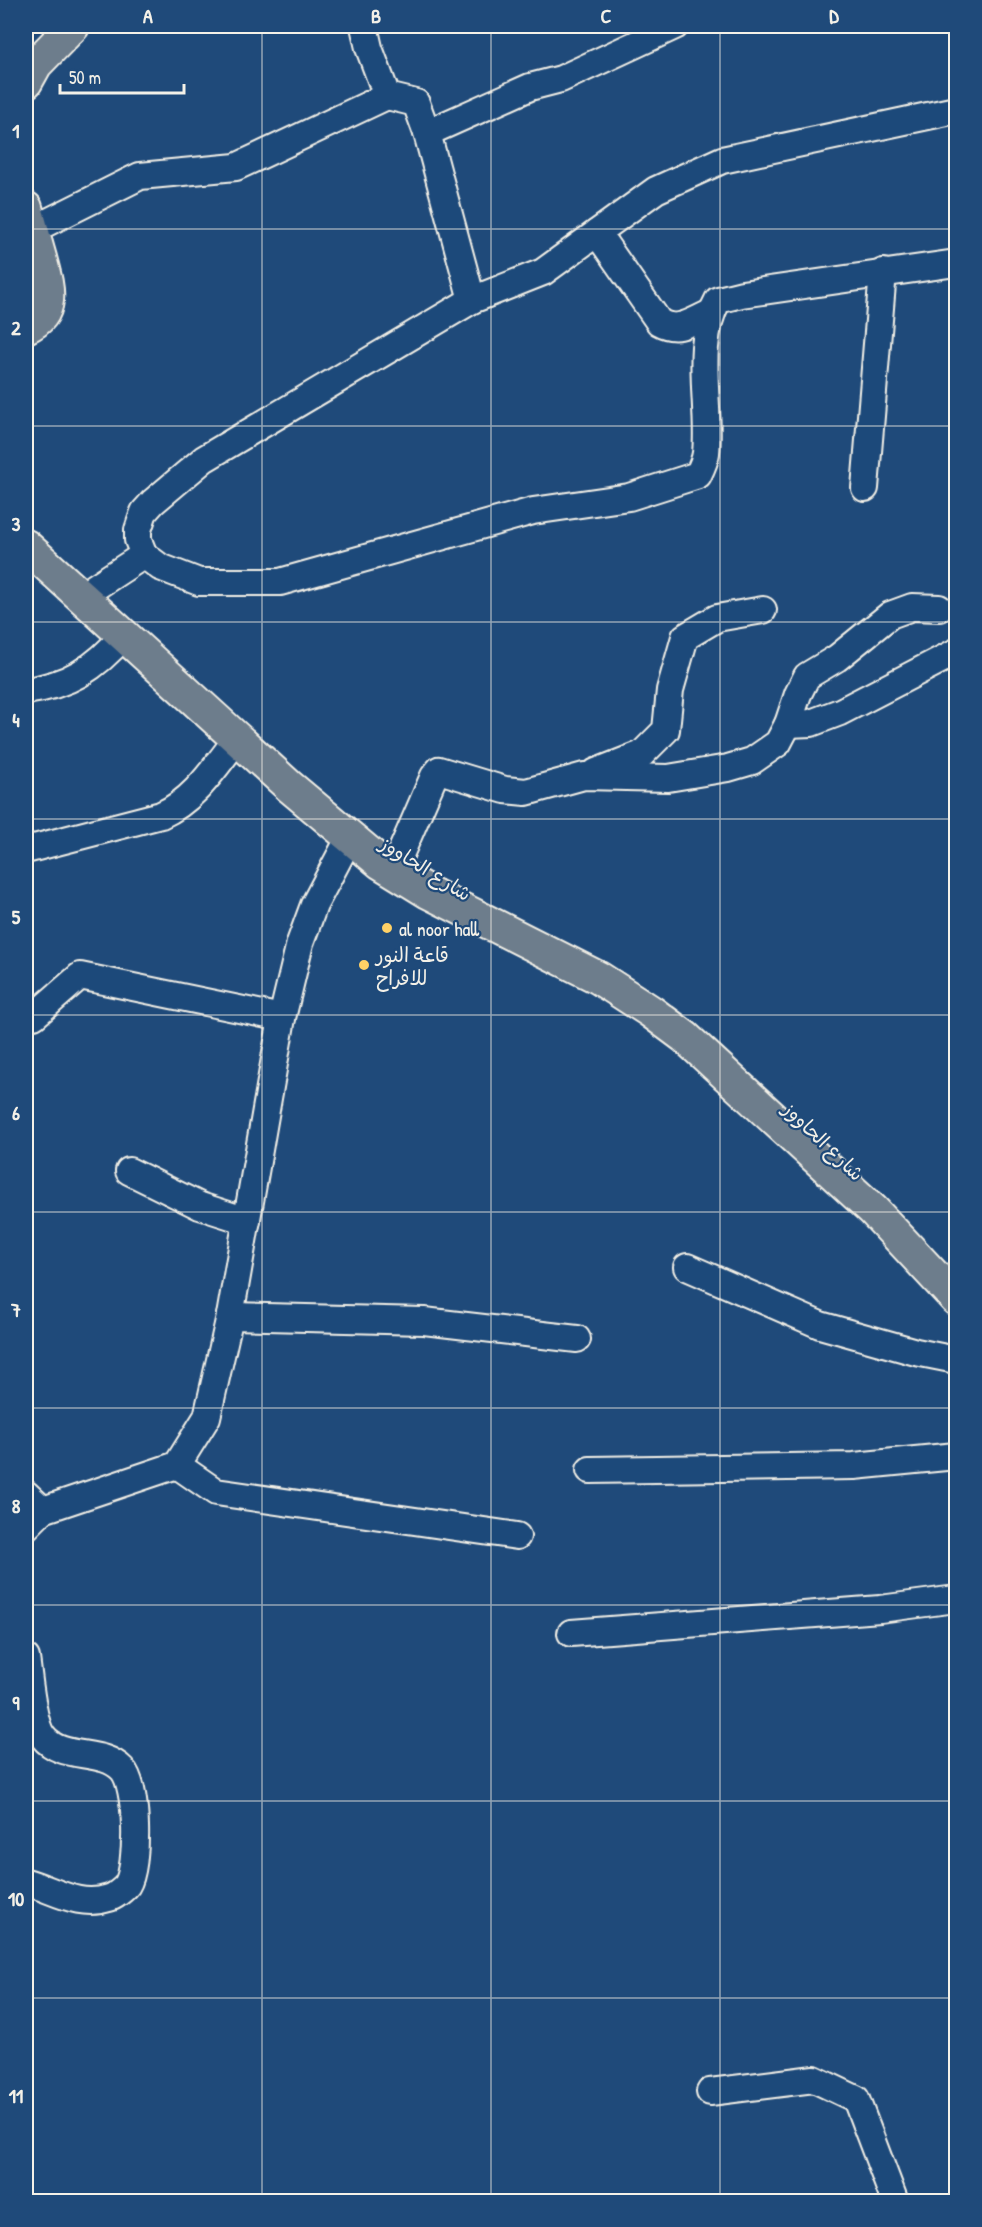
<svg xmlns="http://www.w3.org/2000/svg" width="982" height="2227" font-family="'Patrick Hand','Playpen Sans Arabic',sans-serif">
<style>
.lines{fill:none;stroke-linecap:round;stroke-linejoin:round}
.minor-casing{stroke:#f4f1e8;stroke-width:30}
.major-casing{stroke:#f4f1e8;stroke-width:36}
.minor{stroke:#1f4a7a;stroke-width:26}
.major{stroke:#6d7d8c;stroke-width:32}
.grid{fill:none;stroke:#f4f1e8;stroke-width:1.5;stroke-opacity:0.55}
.poi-dot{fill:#ffd166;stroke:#1f4a7a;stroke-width:2}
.labels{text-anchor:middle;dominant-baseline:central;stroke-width:4.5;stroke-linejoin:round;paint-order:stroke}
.street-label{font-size:20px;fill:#f4f1e8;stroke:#1f4a7a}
.poi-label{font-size:20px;fill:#f4f1e8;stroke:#1f4a7a;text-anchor:start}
.neatline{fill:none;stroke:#f4f1e8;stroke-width:2}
.grid-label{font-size:20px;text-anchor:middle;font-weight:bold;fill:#f4f1e8}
</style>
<rect width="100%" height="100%" fill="#1f4a7a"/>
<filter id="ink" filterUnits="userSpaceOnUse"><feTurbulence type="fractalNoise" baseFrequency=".0167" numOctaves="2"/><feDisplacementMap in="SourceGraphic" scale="12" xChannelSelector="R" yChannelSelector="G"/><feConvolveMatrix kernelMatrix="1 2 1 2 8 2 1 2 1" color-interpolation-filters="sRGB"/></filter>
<g filter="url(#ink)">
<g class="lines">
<g class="minor-casing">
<g id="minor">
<polyline points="364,26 369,48 387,96 416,103 427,133 472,300"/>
<polyline points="427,133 530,87 561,79 675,26"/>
<polyline points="32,230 140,176 236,167 387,96"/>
<path d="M 597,233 L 659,322 C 678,333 692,321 711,313"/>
<polyline points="865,488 883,272"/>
<polyline points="144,555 138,540 138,530 144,512 153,502 204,459 472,300 543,272 656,190 722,160 956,110"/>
<path d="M 95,587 L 144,555 L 160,567 L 199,582 L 280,582 L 533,511 L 629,497 L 698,475 C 701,469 705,461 706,453 C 711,407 693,343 718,300 L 742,294 L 956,263"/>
<path d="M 26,691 C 68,685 95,669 123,636"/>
<polyline points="788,724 811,723 840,712 956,652"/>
<polyline points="596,772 642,754 666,730 670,690 685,637 717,618 763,610"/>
<path d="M 26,850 L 161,815 C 195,800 214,768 237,739"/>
<polyline points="393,871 434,776 439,770 505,790 526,792 584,776 668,778 728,768 752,761 778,743 788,724 798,694 807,676 837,658 890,615 912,607 939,608"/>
<polyline points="34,1016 80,976 282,1018"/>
<polyline points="129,1171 200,1206 247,1221"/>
<polyline points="687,1267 820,1325 916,1352 956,1360"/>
<polyline points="230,1316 424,1321 577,1339"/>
<polyline points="177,1465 216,1492 517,1536"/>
<polyline points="590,1470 854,1466 956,1456"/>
<polyline points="26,1494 43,1510"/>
<polyline points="26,1527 43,1510 177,1465 207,1417 230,1316 282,1018 300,943 314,905 350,837"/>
<polyline points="571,1633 880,1609 956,1599"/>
<path d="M 26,1658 C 29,1677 32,1723 43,1737 C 62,1761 102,1748 122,1769 C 138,1785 139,1866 127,1885 C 124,1889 114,1897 109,1898 C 78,1908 55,1890 26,1882"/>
<polyline points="710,2092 814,2079 856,2099 895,2202"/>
</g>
</g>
<g class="major-casing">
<g id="major">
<polyline points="26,82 36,64 73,26"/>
<path d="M 26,208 C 31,225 35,241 40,258 C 47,285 57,313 26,327"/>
<polyline points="26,546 289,786 381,863 428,892 599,978 650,1011 685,1037 873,1210 956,1299"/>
</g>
</g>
<use href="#minor" class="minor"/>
<use href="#major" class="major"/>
</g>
</g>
<path class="grid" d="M 262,26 L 262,2202M 491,26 L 491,2202M 720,26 L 720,2202M 26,229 L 956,229M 26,426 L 956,426M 26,622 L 956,622M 26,819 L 956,819M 26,1015 L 956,1015M 26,1212 L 956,1212M 26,1408 L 956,1408M 26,1605 L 956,1605M 26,1801 L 956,1801M 26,1998 L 956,1998"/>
<g class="poi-dot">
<circle cx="387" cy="928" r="6"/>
<circle cx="364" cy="965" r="6"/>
</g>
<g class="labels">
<g class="street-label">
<text transform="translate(426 868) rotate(32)">شارع الحاووز</text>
<text transform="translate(824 1141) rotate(44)">شارع الحاووز</text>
</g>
<g class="poi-label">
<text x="399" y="928">al noor hall</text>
<text x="376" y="954">قاعة النور<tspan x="376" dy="23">للافراح</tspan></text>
</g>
</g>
<rect width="982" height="2227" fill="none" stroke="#1f4a7a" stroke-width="66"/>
<path d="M60 84v9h124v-9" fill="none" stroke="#f4f1e8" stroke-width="3"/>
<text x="69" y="84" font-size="18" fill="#f4f1e8" stroke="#1f4a7a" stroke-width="4.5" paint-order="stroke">50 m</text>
<rect x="33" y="33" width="916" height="2161" class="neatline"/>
<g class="grid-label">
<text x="148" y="23">A</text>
<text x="376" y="23">B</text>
<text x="606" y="23">C</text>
<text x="834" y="23">D</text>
<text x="16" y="138">1</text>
<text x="16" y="335">2</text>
<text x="16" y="531">3</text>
<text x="16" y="727">4</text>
<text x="16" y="924">5</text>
<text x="16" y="1120">6</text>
<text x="16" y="1317">7</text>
<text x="16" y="1513">8</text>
<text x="16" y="1710">9</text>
<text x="16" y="1906">10</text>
<text x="16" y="2103">11</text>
</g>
</svg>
